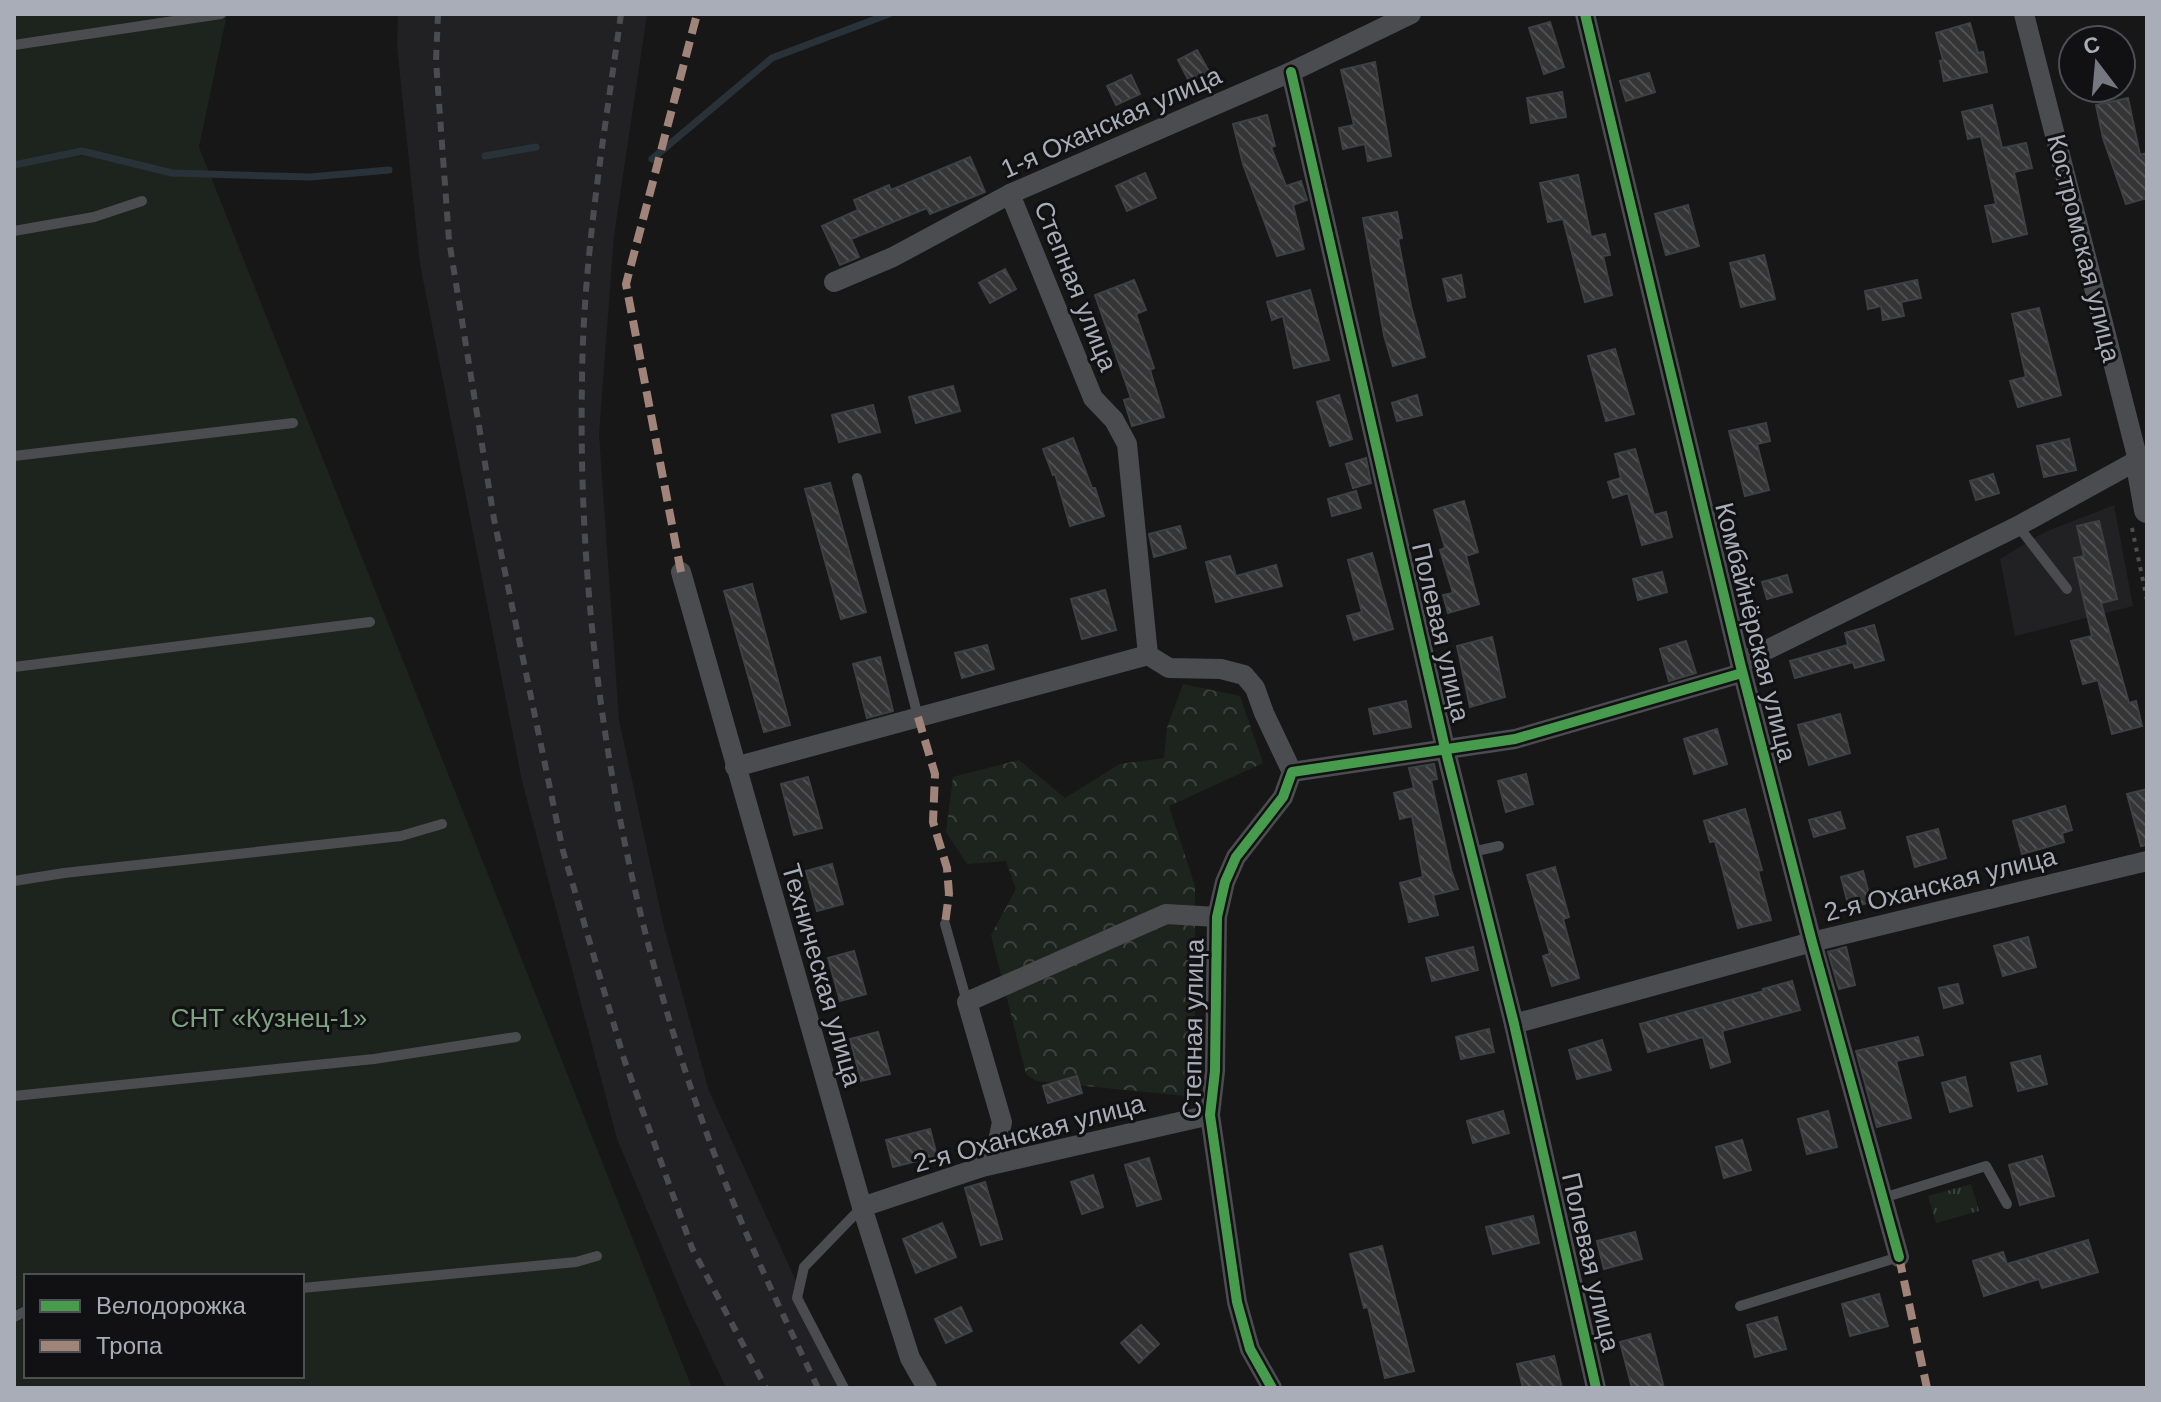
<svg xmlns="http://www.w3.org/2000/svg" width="2161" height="1402" font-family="Arial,sans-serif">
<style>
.built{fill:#212123}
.forest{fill:url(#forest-crowns)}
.park{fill:url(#park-tufts)}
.garden{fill:#1d241e;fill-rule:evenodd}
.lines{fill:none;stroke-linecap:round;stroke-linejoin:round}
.stream{stroke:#2a3239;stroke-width:7}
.building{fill:url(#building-back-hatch);stroke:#3f4043;stroke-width:2}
.path{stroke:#4d4e52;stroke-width:4;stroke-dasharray:4 6;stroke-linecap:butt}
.service{stroke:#4b4c50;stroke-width:10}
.minor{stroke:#4b4c50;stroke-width:20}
.tertiary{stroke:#4b4c50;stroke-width:26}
.rail{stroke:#4b4c4f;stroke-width:6;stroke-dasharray:10 8;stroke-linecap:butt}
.quiet{stroke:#a18479;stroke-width:8;stroke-dasharray:16 8;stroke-linecap:butt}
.cycleway-casing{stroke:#111113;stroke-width:15}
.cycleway{stroke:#469c4c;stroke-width:10}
.labels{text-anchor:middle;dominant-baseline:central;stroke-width:6;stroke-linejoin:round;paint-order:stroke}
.street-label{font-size:26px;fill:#a8adb8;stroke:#111113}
.park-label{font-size:26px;fill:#7fa381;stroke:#111113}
</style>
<defs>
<pattern id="forest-crowns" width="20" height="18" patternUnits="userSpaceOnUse" patternTransform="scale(2)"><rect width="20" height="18" fill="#1d241e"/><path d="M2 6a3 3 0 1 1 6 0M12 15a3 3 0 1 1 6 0" fill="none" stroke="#3b413d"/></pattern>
<pattern id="park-tufts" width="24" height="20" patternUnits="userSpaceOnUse" patternTransform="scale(2)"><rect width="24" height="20" fill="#1d241e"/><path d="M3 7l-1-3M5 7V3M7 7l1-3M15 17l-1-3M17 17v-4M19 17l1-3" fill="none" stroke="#3b413d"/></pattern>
<pattern id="building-back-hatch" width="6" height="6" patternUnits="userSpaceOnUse" patternTransform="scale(2)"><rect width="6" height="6" fill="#353536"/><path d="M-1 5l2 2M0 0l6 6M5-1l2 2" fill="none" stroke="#4f5051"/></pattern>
</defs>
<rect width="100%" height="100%" fill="#171717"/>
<g class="built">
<polygon points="398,14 647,14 614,236 599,434 619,720 664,927 709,1091 845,1388 726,1388 685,1301 617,1139 522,781 420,264 397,47"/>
<polygon points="2114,505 2133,606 2015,636 2000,559 2045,532"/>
</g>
<polygon class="forest" points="1183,684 1240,696 1263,763 1169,806 1195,886 1195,1097 1036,1081 1026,1074 991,935 1016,889 1006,861 967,864 946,832 953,777 1019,760 1065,798 1120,764 1164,758 1167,728"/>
<polygon class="park" points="1971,1184 1979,1211 1936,1223 1928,1196"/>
<path class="garden" d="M 14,14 L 227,14 L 199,147 L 692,1388 L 14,1388 ZM 26,1276 L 302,1276 L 302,1376 L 26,1376 Z"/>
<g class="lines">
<g class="stream">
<polyline points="485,156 536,147"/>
<polyline points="652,159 772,58 889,14"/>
<polyline points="14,165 82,151 172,173 310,177 389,170"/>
</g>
</g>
<g class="building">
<polygon points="1550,22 1564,67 1544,74 1529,28"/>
<polygon points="1970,23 1978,53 1983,52 1987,72 1944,81 1940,61 1943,60 1936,33"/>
<polygon points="1197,50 1211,75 1191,85 1178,60"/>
<polygon points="1375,62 1391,156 1368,161 1365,144 1343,149 1339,128 1354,125 1341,70"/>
<polygon points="1649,73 1655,92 1626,101 1620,81"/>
<polygon points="1131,75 1140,94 1116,105 1107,86"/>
<polygon points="1562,92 1566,117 1531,123 1527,98"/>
<polygon points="2128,98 2140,155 2147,153 2147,198 2126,204 2103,138 2096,105"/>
<polygon points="1992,105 2002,148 2026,143 2032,168 2014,172 2027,234 1993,242 1985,206 1996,204 1981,136 1968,139 1962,112"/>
<polygon points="1267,115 1275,146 1271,147 1286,186 1301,181 1307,200 1293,205 1304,249 1277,256 1243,164 1233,124"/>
<polygon points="970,157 985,192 930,214 927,208 851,239 859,257 840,265 822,226 858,210 854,200 889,185 891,190"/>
<polygon points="1145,173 1156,198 1127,211 1116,186"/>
<polygon points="1578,175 1591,237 1605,234 1610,255 1603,256 1612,295 1585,302 1563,219 1548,222 1540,183"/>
<polygon points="1688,205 1699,246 1666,255 1655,214"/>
<polygon points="1397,212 1402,238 1398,239 1411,306 1425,357 1393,366 1384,335 1363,218"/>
<polygon points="1764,255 1775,299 1741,307 1730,263"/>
<polygon points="1005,269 1016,289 990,303 979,283"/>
<polygon points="1461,275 1465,297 1448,301 1443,279"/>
<polygon points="1134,280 1146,310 1136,314 1154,368 1150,370 1164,417 1132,426 1124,400 1131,398 1095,295"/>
<polygon points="1917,280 1921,298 1901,302 1904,316 1883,320 1881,306 1868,309 1865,291"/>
<polygon points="1310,290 1329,360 1294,368 1283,316 1272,320 1267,302"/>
<polygon points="2039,308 2061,395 2018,407 2010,381 2026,377 2012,314"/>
<polygon points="1615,349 1634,414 1606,421 1588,356"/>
<polygon points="953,386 960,411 916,423 909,397"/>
<polygon points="1339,395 1352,439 1330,446 1317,402"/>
<polygon points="1417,395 1422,415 1397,421 1392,403"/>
<polygon points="873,405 880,432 839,442 832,415"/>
<polygon points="1766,423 1770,441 1757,444 1769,490 1745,496 1729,431"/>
<polygon points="1073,438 1092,488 1095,488 1104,516 1070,526 1055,474 1053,475 1043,449"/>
<polygon points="2069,439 2076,470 2044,477 2037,446"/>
<polygon points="1635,449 1654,515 1666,512 1672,537 1642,545 1628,493 1613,498 1608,482 1621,478 1615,454"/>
<polygon points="1366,458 1371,483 1353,488 1346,464"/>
<polygon points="1993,474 1999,493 1976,500 1970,481"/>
<polygon points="830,483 866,612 841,619 805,489"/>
<polygon points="1356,491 1361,508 1332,516 1328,499"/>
<polygon points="1464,501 1478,552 1466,556 1479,604 1448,613 1443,595 1453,593 1440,550 1445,548 1434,510"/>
<polygon points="2099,521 2117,599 2101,603 2129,703 2136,701 2142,726 2112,734 2098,680 2083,684 2071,641 2092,636 2074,558 2084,556 2077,526"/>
<polygon points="1180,526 1186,548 1154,557 1149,534"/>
<polygon points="1372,553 1393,629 1354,640 1347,616 1362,612 1348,560"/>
<polygon points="1230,556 1236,576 1276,565 1282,586 1216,602 1206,562"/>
<polygon points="1662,572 1667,592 1638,600 1633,579"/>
<polygon points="1787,575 1792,592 1767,599 1762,582"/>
<polygon points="752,584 790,725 764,732 724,591"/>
<polygon points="1105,590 1116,630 1082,639 1071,599"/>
<polygon points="1874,625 1884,660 1855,668 1853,662 1795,678 1790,661 1848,645 1845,633"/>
<polygon points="1492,637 1505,697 1470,707 1457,646"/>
<polygon points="1686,641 1696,673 1669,681 1660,649"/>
<polygon points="987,645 994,669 962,678 955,653"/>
<polygon points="880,657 893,711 867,718 853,664"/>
<polygon points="1406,701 1411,727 1374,734 1369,709"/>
<polygon points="1840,714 1850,753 1809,765 1798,725"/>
<polygon points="1717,729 1727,764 1694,774 1684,739"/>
<polygon points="1434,764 1437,779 1431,780 1451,870 1458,889 1433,895 1438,915 1409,922 1400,883 1423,877 1412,816 1400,819 1394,793 1414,788 1409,768"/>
<polygon points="1526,774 1533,804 1506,812 1498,781"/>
<polygon points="808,777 822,828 794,835 781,784"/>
<polygon points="2147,789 2147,845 2141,846 2127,794"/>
<polygon points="2065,806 2072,830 2062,833 2064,842 2022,854 2013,821"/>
<polygon points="1745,809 1762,870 1758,871 1771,920 1738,928 1715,841 1710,842 1704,821"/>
<polygon points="1840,812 1845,828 1814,837 1809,820"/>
<polygon points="1938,829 1946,858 1915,867 1907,837"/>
<polygon points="832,864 843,904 817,911 806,871"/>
<polygon points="1555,867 1569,917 1563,919 1579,978 1552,986 1543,956 1550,954 1527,875"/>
<polygon points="1863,871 1871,902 1849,908 1841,877"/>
<polygon points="2028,937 2036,967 2003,976 1994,946"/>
<polygon points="1473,947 1478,970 1432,981 1426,958"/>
<polygon points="1846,947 1855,985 1839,989 1828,952"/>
<polygon points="854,951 866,994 840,1001 828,958"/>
<polygon points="1792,981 1800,1010 1722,1031 1730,1062 1711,1068 1703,1037 1648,1052 1640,1024 1764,991 1763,989"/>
<polygon points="1958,984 1963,1003 1944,1008 1939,988"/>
<polygon points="1489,1029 1494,1052 1461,1059 1456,1037"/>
<polygon points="878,1032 890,1074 861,1081 850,1039"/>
<polygon points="1918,1037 1923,1055 1896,1061 1911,1118 1877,1127 1856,1051"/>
<polygon points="1602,1040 1611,1070 1577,1079 1569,1050"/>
<polygon points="2040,1056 2047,1084 2018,1091 2011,1063"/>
<polygon points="1077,1076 1082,1093 1048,1103 1043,1086"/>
<polygon points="1965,1077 1972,1106 1950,1112 1942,1083"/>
<polygon points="1503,1111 1509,1133 1473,1143 1467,1121"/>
<polygon points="1828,1111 1837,1147 1807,1154 1798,1119"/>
<polygon points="930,1129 937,1156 893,1167 886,1140"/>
<polygon points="1742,1140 1751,1170 1724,1178 1716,1147"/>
<polygon points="2042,1156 2054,1196 2020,1205 2009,1165"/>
<polygon points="1149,1158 1161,1199 1137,1206 1125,1165"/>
<polygon points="1093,1175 1103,1207 1082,1214 1071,1182"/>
<polygon points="985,1182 1002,1239 981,1245 965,1188"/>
<polygon points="1533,1216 1539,1243 1493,1254 1486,1227"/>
<polygon points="942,1223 956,1257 916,1273 903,1239"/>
<polygon points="1635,1232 1642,1259 1604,1269 1597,1241"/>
<polygon points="2088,1240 2098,1272 2042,1288 2039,1279 1984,1296 1973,1261 2003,1252 2007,1264"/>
<polygon points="1382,1246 1414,1371 1385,1378 1368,1307 1364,1308 1350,1254"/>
<polygon points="1879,1294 1888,1326 1850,1336 1842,1304"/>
<polygon points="961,1307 972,1331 946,1343 935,1319"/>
<polygon points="1777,1317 1786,1349 1755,1357 1747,1325"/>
<polygon points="1141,1325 1159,1344 1139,1363 1121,1343"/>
<polygon points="1650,1334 1664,1388 1632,1388 1620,1342"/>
<polygon points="1554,1356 1562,1388 1523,1388 1517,1364"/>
</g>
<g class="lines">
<polyline class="path" points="2132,528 2147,600"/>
<g class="service">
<polyline points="14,45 221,14"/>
<polyline points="14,231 94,217 142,201"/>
<polyline points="14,456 293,423"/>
<polyline points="857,478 918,717"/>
<polyline points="2018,526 2067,589"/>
<polyline points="14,667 370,622"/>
<polyline points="1472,852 1499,846"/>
<polyline points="14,881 64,873 401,836 442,824"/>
<polyline points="945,924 967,1002"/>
<polyline points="14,1096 374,1059 516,1037"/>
<polyline points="1883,1198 1986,1166 2007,1204"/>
<polyline points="302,1288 576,1262 597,1256"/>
<polyline points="1740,1306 1899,1257"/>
<polyline points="14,1317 26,1311"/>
<polyline points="844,1388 797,1298 804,1267 862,1207"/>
</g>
<g class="minor">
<polyline points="1585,14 1740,663 1812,942 1899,1257"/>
<polyline points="1291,72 1445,748 1514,1024 1596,1388"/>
<polyline points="1010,194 1093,398 1114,420 1127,444 1148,655 1169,668 1221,669 1244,675 1255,688 1264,713 1292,772"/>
<polyline points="834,282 893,257 1010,194 1291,72 1411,14"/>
<polyline points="681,572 862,1207 910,1358 927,1388"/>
<polyline points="1740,663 2018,526 2138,460 2024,14"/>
<polyline points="735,767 1148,655"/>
<polyline points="1514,1024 1812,942 2147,861"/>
<polyline points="982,1167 997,1146 1002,1122 967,1002 1166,914 1217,917"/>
<polyline points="862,1207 982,1167 1210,1115"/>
<polyline points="1272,1388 1250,1349 1237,1302 1210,1115 1215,1071 1217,917 1225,882 1236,857 1283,797 1292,772 1515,739 1742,673"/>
</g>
<polyline class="tertiary" points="2138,460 2147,510"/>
<g class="rail">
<polyline points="438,14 436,61 449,240 494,519 563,851 624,1059 692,1248 766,1388"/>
<path d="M 621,14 C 604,136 583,258 582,381 C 577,646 623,913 717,1161 C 746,1238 782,1313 818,1388"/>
</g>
<g class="quiet">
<polyline points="681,572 626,284 697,14"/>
<polyline points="918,717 935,774 933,822 947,868 949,894 945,924"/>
<polyline points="1899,1257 1927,1388"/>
</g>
<g class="cycleway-casing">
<g id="cycleway">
<polyline points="1585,14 1740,663 1812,942 1899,1257"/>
<polyline points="1291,72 1445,748 1514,1024 1596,1388"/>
<polyline points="1272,1388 1250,1349 1237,1302 1210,1115 1215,1071 1217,917 1225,882 1236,857 1283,797 1292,772 1515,739 1742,673"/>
</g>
</g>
<use href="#cycleway" class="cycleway"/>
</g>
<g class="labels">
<g class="street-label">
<text transform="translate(1111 122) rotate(-24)">1-я Оханская улица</text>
<text transform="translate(2084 248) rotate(76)">Костромская улица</text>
<text transform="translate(1076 286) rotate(68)">Степная улица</text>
<text transform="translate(1441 632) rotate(77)">Полевая улица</text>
<text transform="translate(1756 632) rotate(76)">Комбайнёрская улица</text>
<text transform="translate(1940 884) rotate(-14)">2-я Оханская улица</text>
<text transform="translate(822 975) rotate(74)">Техническая улица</text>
<text transform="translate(1193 1029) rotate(-89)">Степная улица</text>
<text transform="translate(1029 1133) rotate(-15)">2-я Оханская улица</text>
<text transform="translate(1591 1262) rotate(77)">Полевая улица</text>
</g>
<g class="park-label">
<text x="269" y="1018">СНТ «Кузнец-1»</text>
</g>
</g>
<rect width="2161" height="1402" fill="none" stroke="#a8adb8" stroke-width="32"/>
<rect x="24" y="1274" width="280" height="104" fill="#111113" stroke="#4d4f55" stroke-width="2"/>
<rect x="40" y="1300" width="40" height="12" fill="#469c4c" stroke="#4d4f55" stroke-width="2"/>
<text x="96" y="1314" font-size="24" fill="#a8adb8">Велодорожка</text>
<rect x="40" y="1340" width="40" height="12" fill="#a18479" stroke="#4d4f55" stroke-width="2"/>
<text x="96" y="1354" font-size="24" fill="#a8adb8">Тропа</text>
<g transform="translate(2097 64) rotate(344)"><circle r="38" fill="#111113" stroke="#4d4f55" stroke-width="2"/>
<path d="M0-6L14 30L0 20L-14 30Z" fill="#757880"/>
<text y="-12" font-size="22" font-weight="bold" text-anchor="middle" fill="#a8adb8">С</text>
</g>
</svg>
